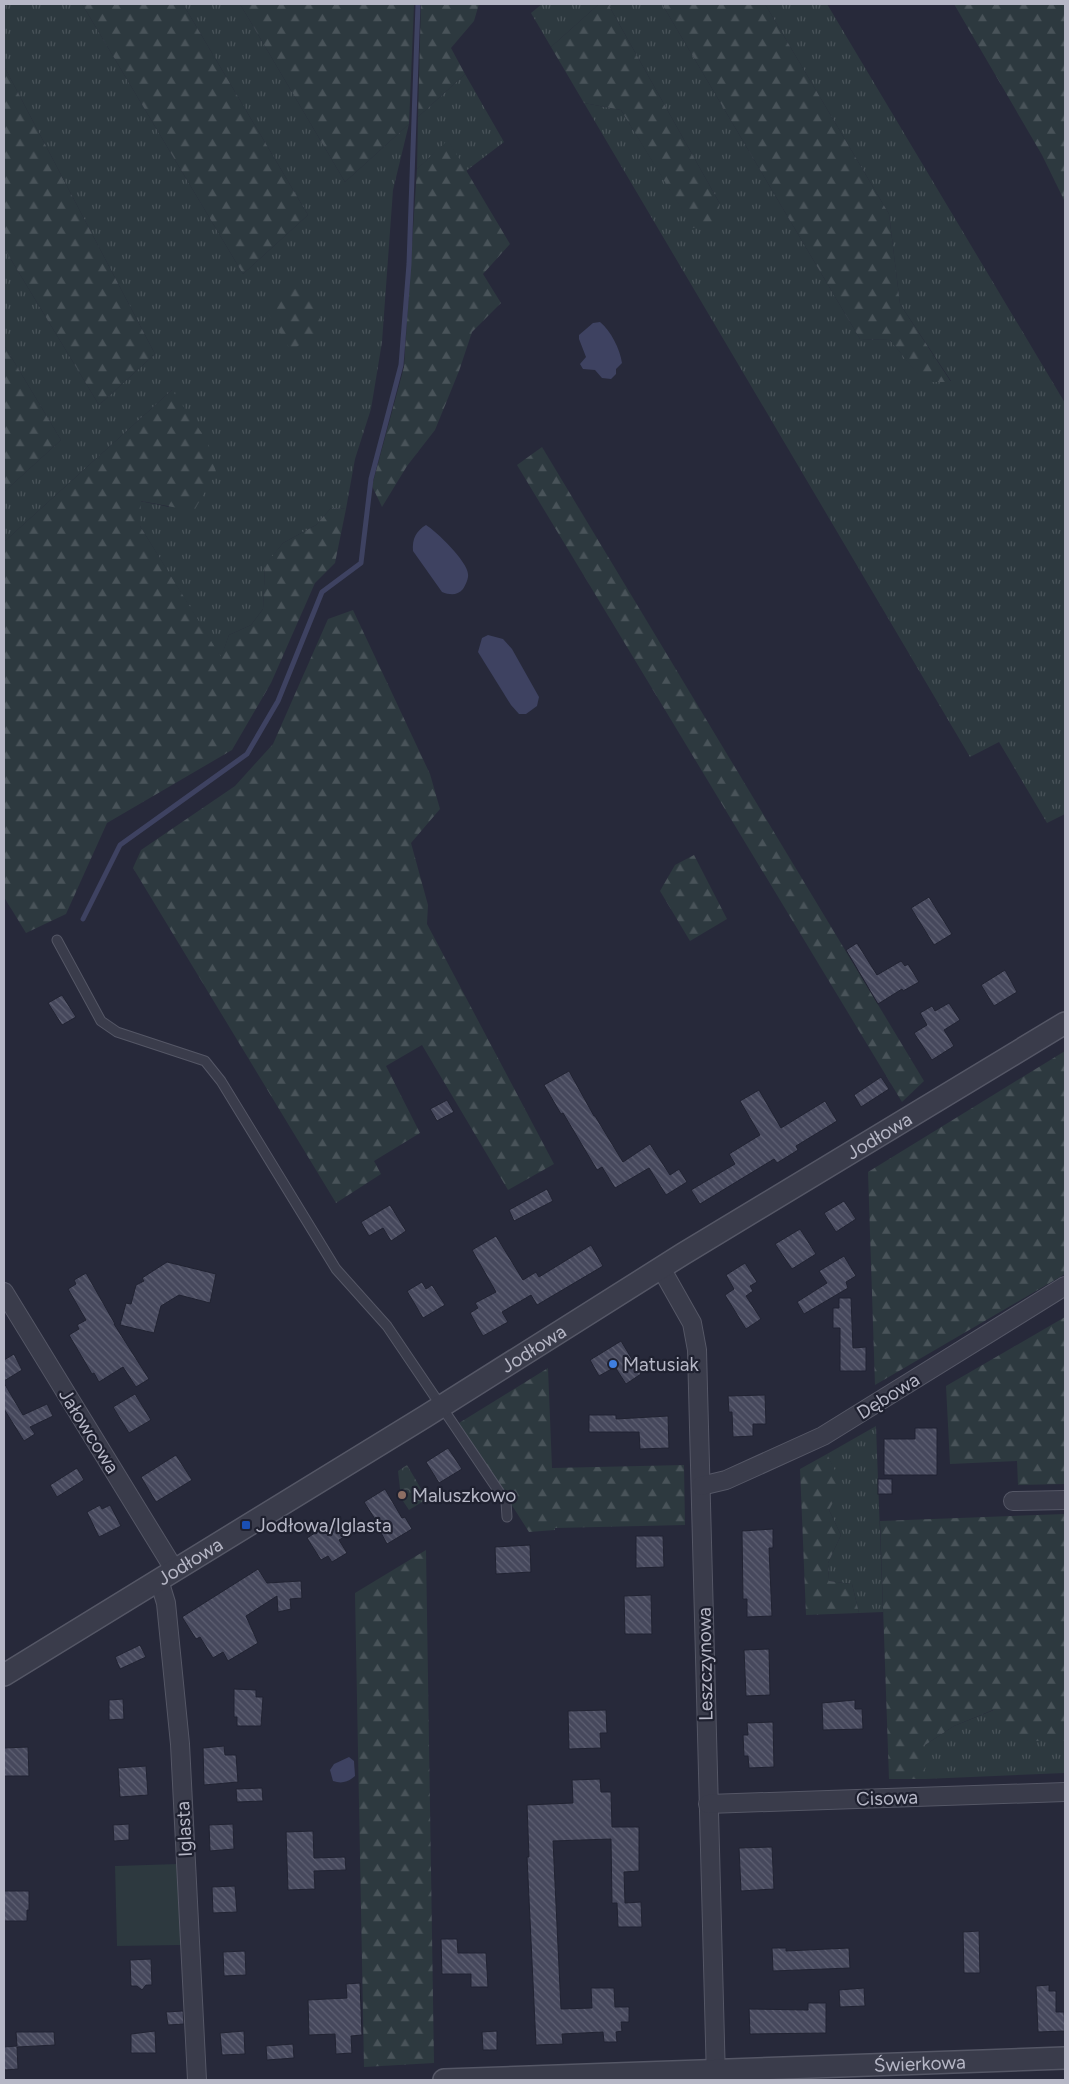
<svg xmlns="http://www.w3.org/2000/svg" width="1069" height="2084" font-family="Figtree,sans-serif">
<style>
.grass{fill:url(#grass-tufts)}
.forest{fill:url(#forest-firs)}
.park{fill:url(#park-crowns)}
.garden{fill:#2d393f}
.water{fill:#3e4261}
.lines{fill:none;stroke-linecap:round;stroke-linejoin:round}
.stream{stroke:#3e4261;stroke-width:5}
.building{fill:url(#building-back-hatch);stroke:#212332}
.service-casing{stroke:#555766;stroke-width:11}
.minor-casing{stroke:#555766;stroke-width:20}
.tertiary-casing{stroke:#555766;stroke-width:24}
.service{stroke:#3a3c4b;stroke-width:9}
.minor{stroke:#3a3c4b;stroke-width:18}
.tertiary{stroke:#3a3c4b;stroke-width:21}
.shop-dot{fill:#3f7fe0;stroke:#1f2130;stroke-width:2}
.education-dot{fill:#8d6e63;stroke:#1f2130;stroke-width:2}
.transit-dot{fill:#1a4fb4;stroke:#1f2130;stroke-width:2}
.labels{text-anchor:middle;dominant-baseline:central;stroke-width:4.5;stroke-linejoin:round;paint-order:stroke}
.street-label{font-size:19px;fill:#b6b7c6;stroke:#1f2130}
.poi-label{font-size:19px;fill:#b6b7c6;stroke:#1f2130;text-anchor:start}
</style>
<defs>
<pattern id="grass-tufts" width="24" height="20" patternUnits="userSpaceOnUse" patternTransform="scale(1.25)"><rect width="24" height="20" fill="#2d393f"/><path d="M3 7l-1-3M5 7V3M7 7l1-3M15 17l-1-3M17 17v-4M19 17l1-3" fill="none" stroke="#495359"/></pattern>
<pattern id="forest-firs" width="22" height="20" patternUnits="userSpaceOnUse" patternTransform="scale(1.25)"><rect width="22" height="20" fill="#2d393f"/><path d="M5 1l3.5 6h-7zM16 11l3.5 6h-7z" fill="#495359"/></pattern>
<pattern id="park-crowns" width="20" height="18" patternUnits="userSpaceOnUse" patternTransform="scale(1.25)"><rect width="20" height="18" fill="#2d393f"/><path d="M2 6a3 3 0 1 1 6 0M12 15a3 3 0 1 1 6 0" fill="none" stroke="#495359"/></pattern>
<pattern id="building-back-hatch" width="6" height="6" patternUnits="userSpaceOnUse" patternTransform="scale(1.25)"><rect width="6" height="6" fill="#46485c"/><path d="M-1 5l2 2M0 0l6 6M5-1l2 2" fill="none" stroke="#5e6072"/></pattern>
</defs>
<rect width="100%" height="100%" fill="#27293a"/>
<g class="grass">
<polygon points="4,4 82,4 243,274 308,215 183,4 240,4 345,182 409,124 393,190 382,342 371,409 355,459 346,509 331,508 316,525 283,543 265,566 263,609 251,625 229,635 221,658 140,526 140,501 169,507 172,390 4,542 4,492 61,440 4,345 4,248 99,405 155,354 4,66"/>
<polygon points="542,4 599,4 551,47 531,13"/>
<polygon points="608,4 662,4 860,339 890,340 924,381 951,381 900,304 889,214 765,4 827,4 1065,403 1065,814 1047,823 999,742 970,757 584,103 621,110 693,227 720,204"/>
<polygon points="465,74 504,142 466,171 448,141 417,169 418,117"/>
<polygon points="876,1426 883,1612 859,1613 852,1584 829,1581 828,1563 841,1535 829,1510 841,1485 827,1454"/>
<polygon points="994,1710 1028,1741 1065,1741 1065,1773 925,1779 925,1745 954,1726"/>
</g>
<g class="forest">
<polygon points="82,4 183,4 308,215 243,274"/>
<polygon points="240,4 414,4 409,124 345,182"/>
<polygon points="421,4 479,4 474,21 451,48 465,74 418,117"/>
<polygon points="599,4 608,4 720,204 715,227 693,228 621,110 584,103 551,47"/>
<polygon points="662,4 765,4 889,214 900,304 951,382 924,382 890,340 860,339"/>
<polygon points="954,4 1065,4 1065,202 1042,155"/>
<polygon points="4,66 155,354 99,405 4,248"/>
<polygon points="448,140 510,244 483,274 501,303 472,332 459,371 435,430 407,466 382,507 372,486 404,367 417,169"/>
<polygon points="296,278 325,327 291,351 264,307"/>
<polygon points="4,345 61,440 4,492"/>
<polygon points="172,390 208,442 216,472 194,511 141,501 140,526 221,657 229,635 251,625 263,609 265,565 283,543 316,525 331,508 346,509 335,563 315,583 271,683 232,750 107,823 66,914 26,933 4,897 4,542"/>
<polygon points="542,447 924,1081 902,1102 517,465"/>
<polygon points="353,610 430,774 440,809 411,843 428,905 427,924 554,1164 508,1190 422,1045 386,1066 420,1133 374,1161 381,1174 336,1203 133,868 141,850 235,786 273,744 328,619"/>
<polygon points="694,855 727,919 690,941 660,891 675,865"/>
<polygon points="1065,1051 1065,1274 875,1385 868,1172"/>
<polygon points="1065,1317 1065,1484 1018,1485 1017,1461 950,1464 946,1386"/>
<polygon points="548,1368 552,1468 684,1465 685,1525 555,1528 555,1530 529,1532 459,1423"/>
<polygon points="827,1454 842,1485 829,1510 841,1535 828,1563 829,1581 852,1584 859,1613 806,1615 800,1469"/>
<polygon points="1065,1514 1065,1741 1028,1741 1004,1736 993,1710 954,1726 925,1745 925,1779 889,1779 880,1521"/>
<polygon points="426,1550 434,2063 364,2067 355,1593"/>
</g>
<polygon class="park" points="407,1465 427,1499 409,1510 401,1498 398,1471"/>
<polygon class="garden" points="178,1864 183,1945 117,1946 115,1866"/>
<g class="water">
<path d="M 600,322 C 611,331 620,349 622,363 L 616,369 L 616,374 L 611,379 L 602,378 L 595,370 L 583,369 L 580,364 L 586,357 L 579,339 L 579,335 L 593,323 Z"/>
<path d="M 426,525 C 436,531 468,562 468,574 C 469,578 465,586 463,589 C 457,596 450,595 442,592 L 413,551 C 412,539 416,531 426,525 Z"/>
<polygon points="488,635 503,639 512,649 539,697 537,706 526,714 519,714 511,705 478,652 482,638"/>
<path d="M 349,1757 L 354,1761 L 355,1776 C 348,1782 342,1784 333,1781 L 330,1770 L 334,1764 Z"/>
</g>
<g class="lines">
<polyline class="stream" points="83,919 120,845 247,754 278,701 322,592 361,563 371,479 401,365 409,264 418,4"/>
</g>
<g class="building">
<polygon points="929,897 952,934 934,945 911,908"/>
<polygon points="857,943 877,975 901,961 905,966 908,964 919,982 903,991 902,989 878,1004 846,950"/>
<polygon points="1005,970 1017,992 994,1006 981,985"/>
<polygon points="62,995 76,1017 62,1025 48,1003"/>
<polygon points="949,1003 960,1020 944,1030 954,1046 932,1060 914,1033 927,1025 920,1013 932,1006 935,1011"/>
<polygon points="569,1071 594,1116 595,1116 623,1162 650,1144 670,1175 679,1169 687,1182 666,1195 649,1168 615,1188 602,1167 597,1170 563,1113 561,1114 544,1085"/>
<polygon points="881,1077 889,1089 861,1107 854,1095"/>
<polygon points="759,1090 781,1128 825,1101 837,1121 796,1146 798,1150 777,1163 774,1159 700,1204 691,1190 735,1164 729,1154 760,1135 740,1101"/>
<polygon points="447,1100 454,1112 437,1121 430,1109"/>
<polygon points="547,1189 553,1201 514,1221 509,1210"/>
<polygon points="844,1201 856,1219 836,1232 824,1213"/>
<polygon points="390,1205 406,1231 391,1241 383,1228 369,1236 361,1222"/>
<polygon points="800,1229 816,1254 792,1269 775,1244"/>
<polygon points="496,1236 523,1280 536,1272 539,1277 591,1245 603,1266 537,1305 531,1295 502,1312 508,1322 483,1336 470,1313 478,1308 475,1303 496,1292 472,1250"/>
<polygon points="844,1256 856,1276 846,1282 848,1288 804,1314 797,1302 827,1283 819,1271"/>
<polygon points="167,1262 216,1274 210,1303 179,1295 161,1306 154,1333 120,1325 126,1303 131,1304 136,1285 144,1281 142,1278"/>
<polygon points="745,1263 757,1282 750,1286 753,1291 746,1296 761,1319 746,1329 725,1295 734,1289 726,1275"/>
<polygon points="86,1273 115,1324 114,1324 149,1379 136,1387 123,1367 99,1382 94,1373 92,1374 69,1335 79,1329 77,1325 86,1320 68,1289 76,1284 74,1280"/>
<polygon points="422,1282 426,1289 432,1285 445,1305 423,1318 407,1291"/>
<polygon points="839,1298 851,1298 853,1348 866,1347 866,1371 840,1371 840,1328 833,1328 833,1308 839,1308"/>
<polygon points="621,1341 641,1374 626,1384 615,1367 599,1376 590,1360"/>
<polygon points="14,1354 22,1370 4,1381 4,1360"/>
<polygon points="4,1383 23,1415 47,1404 53,1416 30,1427 35,1434 24,1441 4,1409"/>
<polygon points="135,1394 151,1420 129,1433 113,1407"/>
<polygon points="765,1395 766,1424 753,1424 753,1436 733,1437 732,1412 729,1412 728,1396"/>
<polygon points="589,1415 616,1415 616,1419 668,1416 669,1448 640,1449 639,1432 589,1432"/>
<polygon points="915,1428 937,1428 937,1475 884,1475 884,1439 915,1439"/>
<polygon points="448,1448 462,1469 439,1483 426,1462"/>
<polygon points="176,1455 192,1480 156,1502 141,1477"/>
<polygon points="77,1468 84,1480 57,1497 50,1485"/>
<rect x="878" y="1479" width="14" height="15"/>
<polygon points="385,1489 402,1518 405,1517 412,1529 387,1544 380,1531 382,1530 364,1502"/>
<polygon points="100,1505 102,1509 110,1505 121,1526 99,1537 87,1512"/>
<polygon points="338,1518 348,1535 339,1540 347,1553 332,1562 328,1556 321,1560 307,1538"/>
<polygon points="773,1529 773,1548 769,1548 772,1616 747,1617 747,1599 743,1599 742,1531"/>
<polygon points="636,1536 663,1536 664,1567 636,1568"/>
<polygon points="530,1545 531,1572 496,1574 495,1547"/>
<polygon points="258,1569 267,1583 301,1581 302,1598 290,1599 291,1609 278,1612 277,1596 246,1616 258,1643 228,1661 223,1652 213,1658 200,1637 196,1639 182,1617"/>
<polygon points="651,1595 652,1634 625,1634 624,1596"/>
<polygon points="140,1645 146,1657 120,1669 115,1657"/>
<polygon points="769,1649 770,1695 746,1696 744,1650"/>
<polygon points="234,1689 256,1690 256,1697 263,1697 261,1726 237,1726 237,1717 234,1717"/>
<polygon points="123,1699 124,1719 109,1720 109,1700"/>
<polygon points="855,1700 855,1709 862,1709 863,1729 823,1730 822,1703"/>
<polygon points="606,1710 607,1733 600,1733 601,1748 569,1749 568,1711"/>
<polygon points="773,1722 774,1767 749,1768 748,1756 744,1756 743,1735 748,1735 747,1723"/>
<polygon points="224,1746 225,1755 236,1755 238,1782 204,1785 203,1748"/>
<polygon points="28,1747 29,1776 4,1776 4,1748"/>
<polygon points="146,1766 148,1795 120,1797 118,1768"/>
<polygon points="600,1779 601,1792 611,1792 612,1827 639,1827 639,1871 624,1872 625,1903 641,1902 642,1927 618,1927 617,1903 612,1903 611,1839 553,1841 561,2009 592,2008 591,1988 614,1988 615,2007 629,2007 629,2022 621,2022 622,2031 616,2032 617,2042 604,2042 603,2032 562,2034 563,2044 536,2045 527,1857 529,1857 527,1805 573,1803 572,1780"/>
<polygon points="262,1788 263,1801 237,1802 236,1789"/>
<polygon points="129,1824 129,1840 114,1841 113,1825"/>
<polygon points="233,1824 234,1849 210,1851 209,1825"/>
<polygon points="313,1831 314,1858 345,1857 346,1870 314,1871 315,1889 288,1890 286,1832"/>
<polygon points="772,1847 774,1889 741,1891 739,1848"/>
<polygon points="235,1886 237,1912 213,1913 212,1887"/>
<polygon points="4,1891 29,1891 29,1910 27,1910 27,1921 4,1921"/>
<polygon points="979,1931 980,1973 964,1973 963,1932"/>
<polygon points="441,1939 457,1939 458,1953 486,1953 488,1987 471,1987 471,1974 442,1974"/>
<polygon points="772,1948 786,1948 786,1951 849,1948 850,1968 773,1971"/>
<polygon points="245,1951 246,1975 224,1976 223,1952"/>
<polygon points="151,1959 152,1985 146,1985 142,1990 137,1986 131,1986 130,1960"/>
<polygon points="360,1983 362,2035 351,2036 352,2053 336,2054 335,2034 309,2035 308,2000 347,1998 346,1984"/>
<polygon points="1049,1985 1049,1991 1056,1991 1056,2012 1064,2012 1065,2031 1038,2032 1036,1986"/>
<polygon points="864,1988 865,2006 840,2007 839,1990"/>
<polygon points="808,2003 826,2003 826,2033 750,2034 749,2009 808,2010"/>
<polygon points="183,2011 184,2024 168,2025 166,2012"/>
<polygon points="155,2031 156,2053 131,2053 131,2034"/>
<polygon points="244,2031 245,2054 222,2055 220,2033"/>
<polygon points="497,2031 497,2050 483,2050 482,2032"/>
<polygon points="16,2032 54,2032 55,2045 17,2047 18,2069 4,2070 4,2047 17,2046"/>
<polygon points="293,2044 294,2058 267,2060 266,2046"/>
</g>
<g class="lines">
<g class="service-casing">
<polyline id="service" points="57,940 101,1021 117,1032 205,1061 221,1081 336,1269 387,1326 506,1502 507,1517"/>
</g>
<g class="minor-casing">
<g id="minor">
<polyline points="661,1268 692,1323 697,1350 716,2080"/>
<polyline points="4,1292 174,1569"/>
<polyline points="701,1486 726,1480 823,1436 1065,1286"/>
<polyline points="1013,1501 1065,1500"/>
<polyline points="159,1580 166,1603 180,1744 197,2080"/>
<polyline points="708,1804 1065,1792"/>
</g>
</g>
<g class="tertiary-casing">
<g id="tertiary">
<path id="s1" d="M 4,1675 L 426,1416 L 683,1254 L 1065,1023"/>
<path id="s2" d="M 444,2080 L 1065,2058"/>
</g>
</g>
<use href="#service" class="service"/>
<use href="#minor" class="minor"/>
<use href="#tertiary" class="tertiary"/>
</g>
<circle class="shop-dot" cx="613" cy="1364" r="5"/>
<circle class="education-dot" cx="402" cy="1495" r="5"/>
<rect class="transit-dot" x="241" y="1520" width="10" height="10" rx="2.5"/>
<g class="labels">
<g class="street-label">
<text stroke="none"><textPath href="#s1" startOffset="1028">Jodłowa</textPath></text>
<text stroke="none"><textPath href="#s1" startOffset="622">Jodłowa</textPath></text>
<text transform="translate(888 1396) rotate(-32)">Dębowa</text>
<text transform="translate(89 1431) rotate(58)">Jałowcowa</text>
<text stroke="none"><textPath href="#s1" startOffset="218">Jodłowa</textPath></text>
<text transform="translate(705 1664) rotate(-91)">Leszczynowa</text>
<text transform="translate(887 1798) rotate(-2)">Cisowa</text>
<text transform="translate(184 1829) rotate(-93)">Iglasta</text>
<text stroke="none"><textPath href="#s2" startOffset="476">Świerkowa</textPath></text>
</g>
<g class="poi-label">
<text x="623" y="1364">Matusiak</text>
<text x="412" y="1495">Maluszkowo</text>
<text x="256" y="1525">Jodłowa/Iglasta</text>
</g>
</g>
<rect width="1069" height="2084" fill="none" stroke="#b6b7c6" stroke-width="10"/>
</svg>
